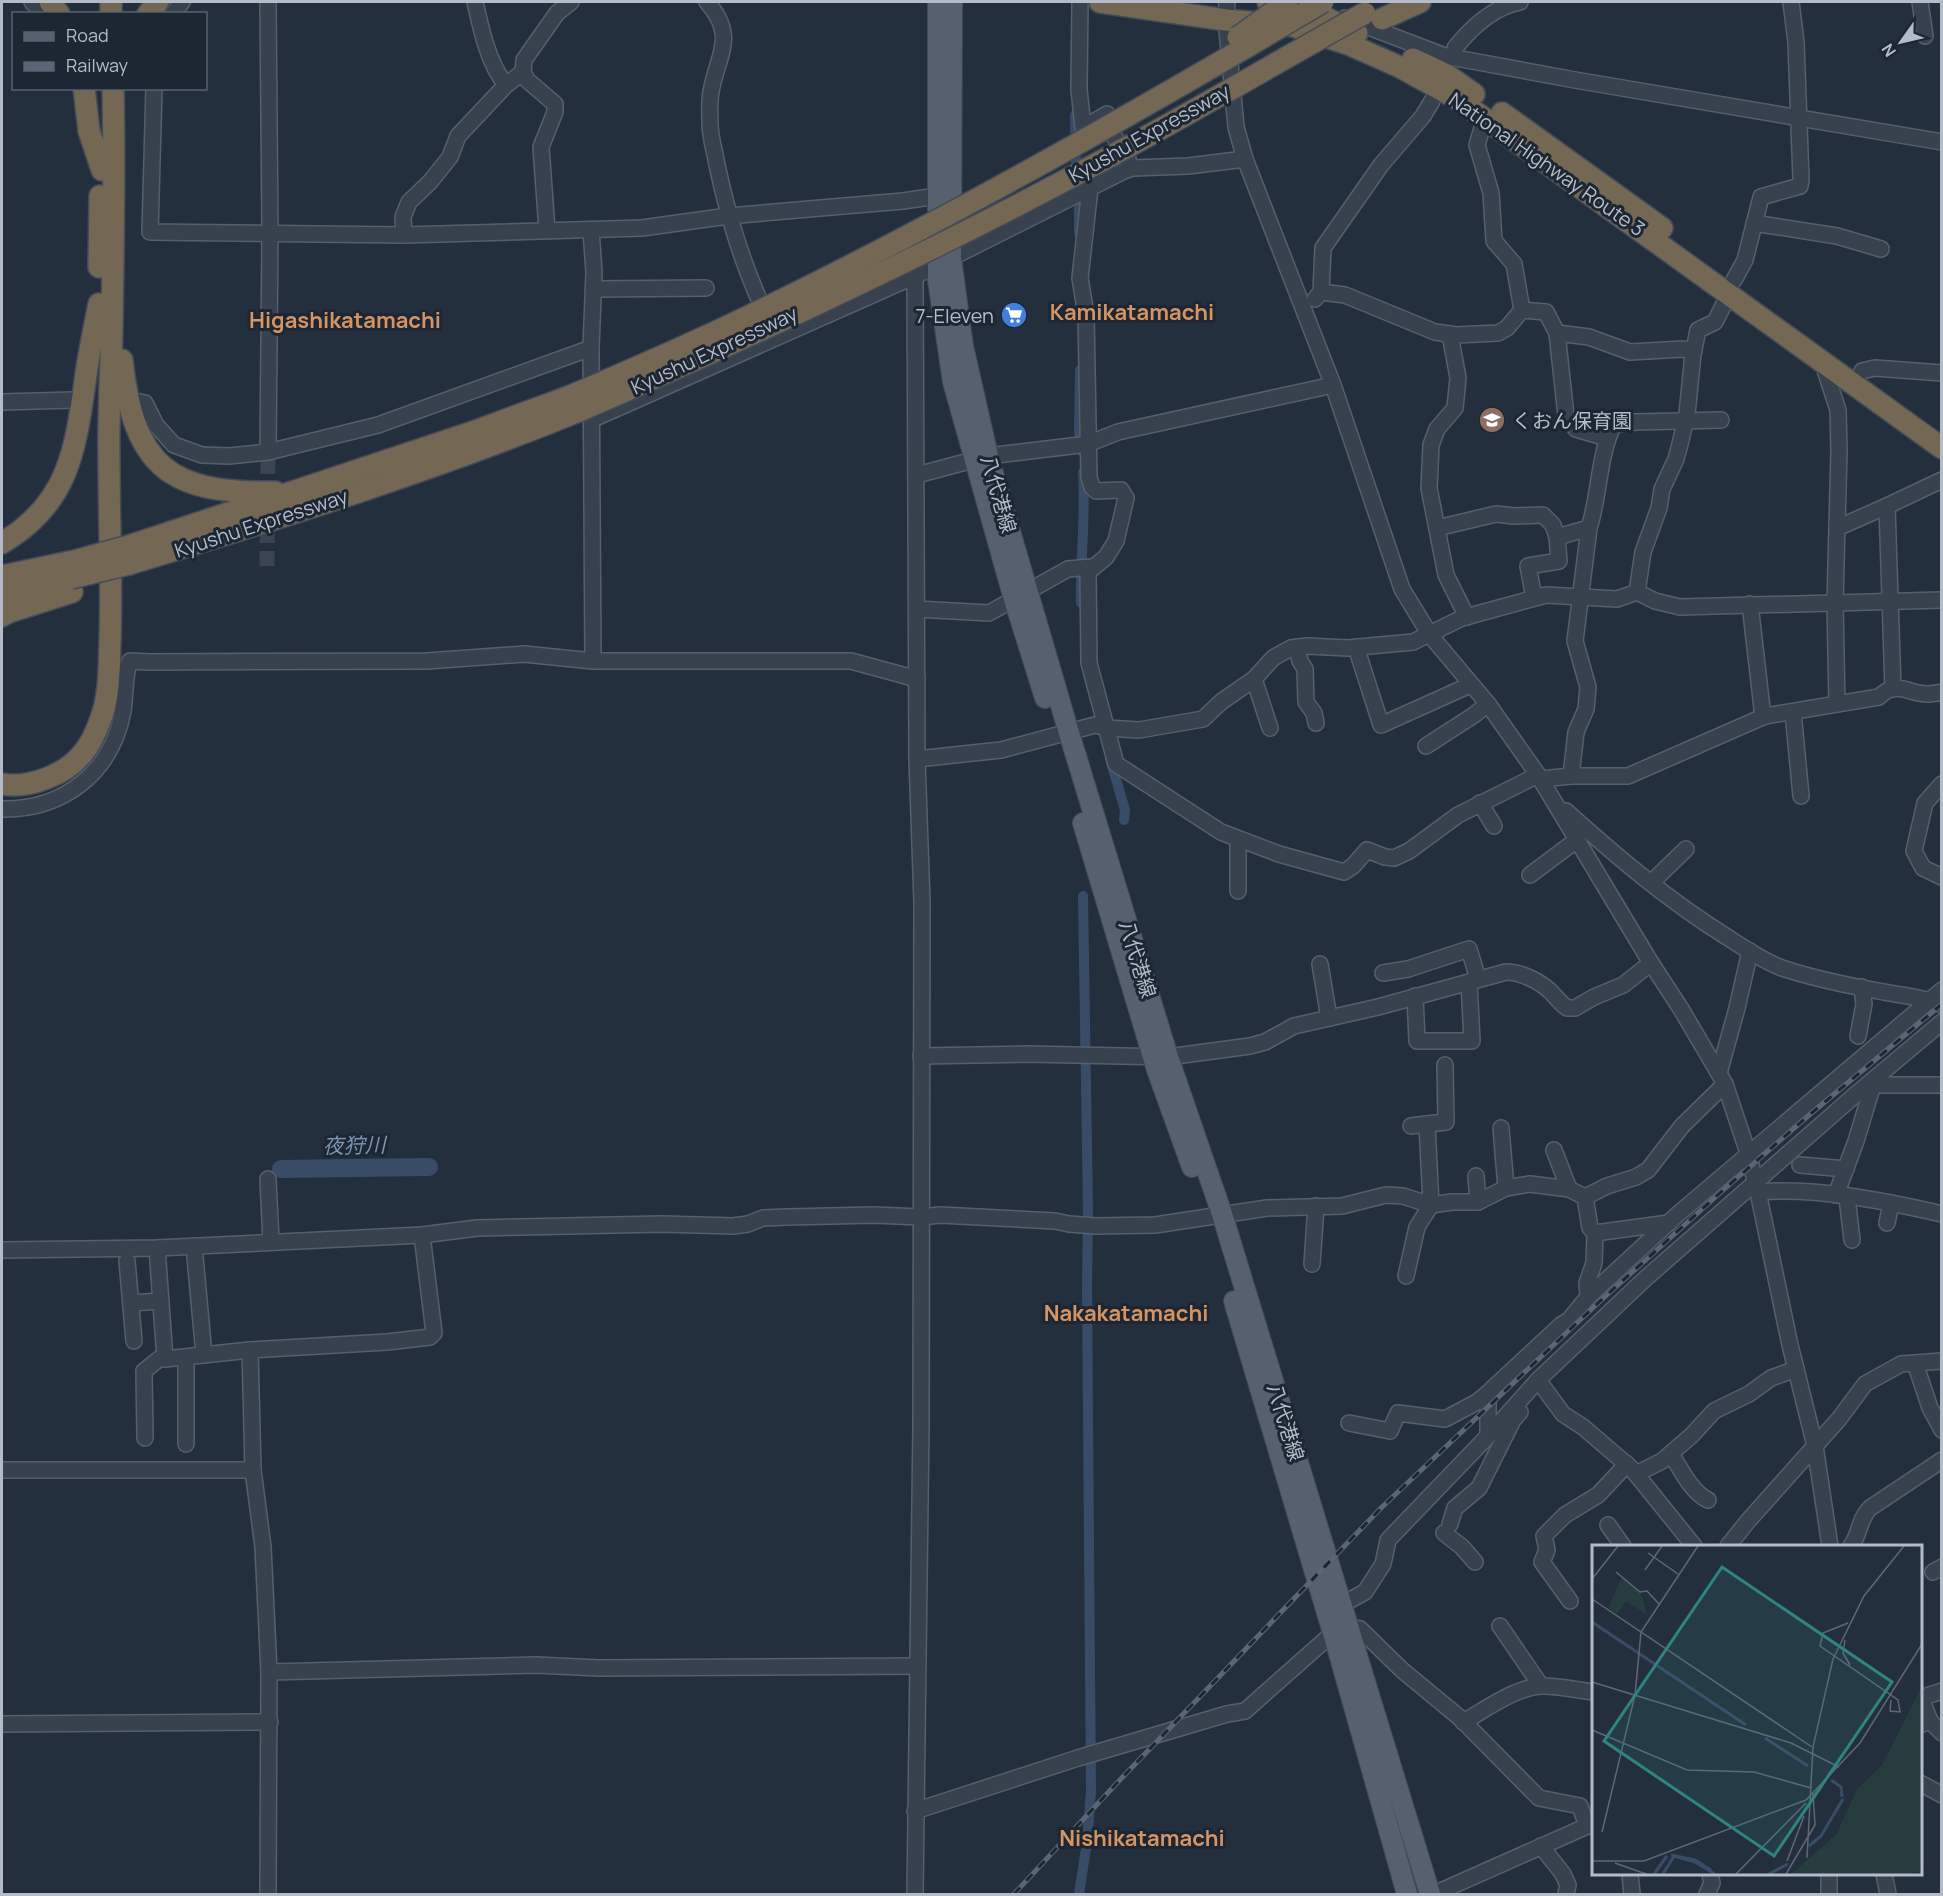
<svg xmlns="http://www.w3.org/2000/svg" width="1943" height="1896" font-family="Manrope,'Noto Sans JP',sans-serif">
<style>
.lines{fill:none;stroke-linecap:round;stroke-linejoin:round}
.canal{stroke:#394c67;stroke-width:10}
.river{stroke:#394c67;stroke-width:18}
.minor-tunnel{stroke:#3a4453;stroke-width:15;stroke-dasharray:15 8;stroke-linecap:butt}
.minor-casing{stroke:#565f6c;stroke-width:18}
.major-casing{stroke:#414a57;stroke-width:22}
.highway-casing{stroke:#434c59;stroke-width:24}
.minor{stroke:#38414e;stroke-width:15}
.major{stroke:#56606e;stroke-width:20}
.highway{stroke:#746855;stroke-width:21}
.rail-casing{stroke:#5a6575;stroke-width:5}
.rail{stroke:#1d2633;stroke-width:3;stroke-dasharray:9;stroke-linecap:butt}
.highway-bridge-casing{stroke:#434c59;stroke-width:24;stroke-linecap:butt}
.highway-bridge{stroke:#746855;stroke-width:21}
.labels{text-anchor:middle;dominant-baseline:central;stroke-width:6;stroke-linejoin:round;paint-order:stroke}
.street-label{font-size:20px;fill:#b4bcc9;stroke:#1d2633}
.poi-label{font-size:20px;fill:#b4bcc9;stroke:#1d2633;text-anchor:end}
.water-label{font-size:21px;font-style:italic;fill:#7c92b1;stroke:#1d2633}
.quarter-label{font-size:22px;font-weight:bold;fill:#d59563;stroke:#1d2633}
.inset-river{fill:none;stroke:#394c67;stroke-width:3}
.inset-road{fill:none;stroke:#5e6776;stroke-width:1.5}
.view{fill:#308480;fill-opacity:0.15;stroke:#308480;stroke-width:3}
.inset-edge{fill:none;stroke:#b4bcc9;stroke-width:3}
</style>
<rect width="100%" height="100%" fill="#242f3e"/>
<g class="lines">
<g class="canal">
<polyline points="1075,115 1076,175"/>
<polyline points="1079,233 1079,200"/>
<polyline points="1080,370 1079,431 1081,451"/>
<path d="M 1081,603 C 1080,560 1086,516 1083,472"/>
<polyline points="1110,759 1125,810 1124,820"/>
<polyline points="1079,1894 1087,1842 1091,1792 1087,1290 1088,1211 1083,896"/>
</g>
<polyline class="river" points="281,1169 429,1167"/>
<polyline class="minor-tunnel" points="267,566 268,452"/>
<g class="minor-casing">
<g id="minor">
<polyline points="32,2 44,14"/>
<path d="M 475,2 C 481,29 488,63 506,85"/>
<path d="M 707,2 C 738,37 717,55 711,92 C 709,102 710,114 710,124 C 710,137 715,152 717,165 C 728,217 744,269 767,317"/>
<polyline points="1080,2 1079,89 1083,128 1107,114 1112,133 1128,159"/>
<polyline points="1227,2 1226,20 1236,127 1245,159 1333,385 1402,589 1430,635 1488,704 1538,775 1651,963 1681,1009 1725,1084 1748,1153 1758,1192 1790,1345 1815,1446 1830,1546"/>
<polyline points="1920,2 1925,36"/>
<polyline points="173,14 182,2"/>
<polyline points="1345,18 1445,56 1575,80 1942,142"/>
<path d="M 1455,48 C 1471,28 1494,7 1520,2"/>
<polyline points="154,88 150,232 404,235 642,228 728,216 903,201 937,196"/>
<polyline points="1485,118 1477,145 1491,193 1494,241 1514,264 1522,310"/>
<polyline points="1090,188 1080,278 1086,315 1089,477 1092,487 1096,491 1121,490 1126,498 1116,541 1106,557 1088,572 1089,663 1116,764 1221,832 1279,854 1344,872 1353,866 1367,850 1385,857 1394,858 1409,851 1458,815 1538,775"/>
<polyline points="1754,223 1837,236 1881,249"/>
<polyline points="547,230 541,147 555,112 555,104 527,80 523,72 524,60 557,13 571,2"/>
<polyline points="591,230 594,272 591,348 593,661"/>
<polyline points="404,235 403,217 409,202 430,182 450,157 458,136 506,85 523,72"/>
<polyline points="1734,280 1745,260 1761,197 1800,186 1801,180 1796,42 1791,2"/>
<polyline points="594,289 706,288"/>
<polyline points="1321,292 1345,295 1435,332 1456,335 1498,333 1507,328 1522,310 1546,312 1557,333 1566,416 1576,429 1607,438"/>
<polyline points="1315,299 1321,292 1323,248 1381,165 1423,116 1432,101"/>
<polyline points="1557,333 1589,337 1630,352 1683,349 1694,351"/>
<polyline points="1450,334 1458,378 1455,408 1437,429 1431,445 1429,488 1446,575 1467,617"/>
<polyline points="1822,361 1838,410 1839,451 1837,526"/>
<polyline points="1862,371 1875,368 1942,373"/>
<polyline points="135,401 145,403 156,425 174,445 202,455 229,456 268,452 378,425 591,348"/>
<polyline points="2,402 73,400"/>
<polyline points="591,420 915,276 1124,171 1133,168 1188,166 1245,159"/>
<polyline points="268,452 270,233 268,2"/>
<polyline points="917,475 988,456 1088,444 1118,432 1333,385"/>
<polyline points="1437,528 1496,514 1514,516 1543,515 1553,525 1557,537 1589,528"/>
<polyline points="1637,592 1655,601 1680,607 1942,600"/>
<polyline points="1534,598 1528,566 1559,561 1557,537"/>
<polyline points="1750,604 1763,717"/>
<polyline points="917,609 989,613 1068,569 1091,567"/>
<polyline points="1297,647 1300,661 1305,669 1306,702 1314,713 1316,723"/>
<polyline points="1356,647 1381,725 1470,685"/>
<polyline points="1254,679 1270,728"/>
<polyline points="1893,689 1887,506 1942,480"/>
<polyline points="1837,704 1835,603 1837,526 1844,525 1887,506"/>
<polyline points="1793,712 1801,796"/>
<polyline points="1426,746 1474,715 1488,704"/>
<polyline points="917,759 1001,750 1095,725 1107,728 1139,730 1203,719 1221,702 1254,679 1273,658 1291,648 1307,646 1348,648 1413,642 1462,618 1546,595 1617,599 1637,592 1643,552 1659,508 1662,489 1676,459 1680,444 1687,414 1693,354 1698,330 1715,322 1729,294"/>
<path d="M 1571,776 L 1576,732 L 1586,709 L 1588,687 L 1575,641 L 1589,528 C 1600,494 1598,456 1614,424 L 1636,422 L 1721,420"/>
<path d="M 1541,779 L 1571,776 L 1628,776 L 1765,716 L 1879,697 C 1896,680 1907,693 1926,694 C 1931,694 1937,693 1942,692"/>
<polyline points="1942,784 1925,803 1914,851 1923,868 1942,877"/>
<polyline points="1480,803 1494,826"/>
<path d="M 2,809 C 64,810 112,772 123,711 C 125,699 125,669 130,661 L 150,662 L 427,661 L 524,654 L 593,661 L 851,661 L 917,679"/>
<path d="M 1566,811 C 1616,856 1669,901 1727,937 C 1744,948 1763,961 1782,968 C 1815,979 1850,986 1884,992 C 1904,996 1923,997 1942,1005"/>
<polyline points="1530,875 1578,839"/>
<polyline points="1651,883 1686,849"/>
<polyline points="1238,891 1238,839"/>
<polyline points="1320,964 1329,1018"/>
<polyline points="1383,973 1408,969 1469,949 1478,979"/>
<polyline points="1415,996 1417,1041 1472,1041 1469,982"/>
<polyline points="1858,1036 1864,1004 1862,987"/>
<path d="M 921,1056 L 1028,1054 L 1168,1057 L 1250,1046 L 1265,1042 L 1294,1026 L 1378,1007 L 1506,972 C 1521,972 1539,981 1550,991 C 1556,997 1560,1003 1567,1008 L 1575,1008 L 1594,997 L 1623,985 L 1651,963"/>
<polyline points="1719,1073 1737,1008 1750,951"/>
<polyline points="1427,1124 1446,1122 1445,1065"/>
<polyline points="1501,1128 1506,1188"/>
<polyline points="1554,1150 1569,1189"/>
<polyline points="1800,1165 1846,1169"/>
<polyline points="1476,1176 1478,1202"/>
<polyline points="268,1179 271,1242"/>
<path d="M 1758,1192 C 1815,1187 1886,1201 1942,1214"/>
<polyline points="1836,1195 1856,1141 1873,1085 1942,1085"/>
<polyline points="1585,1197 1607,1186 1636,1177 1648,1170 1682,1126 1725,1084"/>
<polyline points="1847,1197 1852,1240"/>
<polyline points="1887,1223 1891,1204"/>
<polyline points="1595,1233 1669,1223"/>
<polyline points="194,1246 204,1355"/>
<polyline points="157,1248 165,1359 250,1350 387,1342 430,1337 434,1333 422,1235"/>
<polyline points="2,1250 157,1248 422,1235 477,1228 662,1224 733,1226 748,1224 763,1218 787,1217 874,1215 921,1217 940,1215 1055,1221 1069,1224 1096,1226 1155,1225 1267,1208 1342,1206 1386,1195 1403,1196 1431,1205 1452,1202 1478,1202 1506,1188 1530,1184 1569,1189 1585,1197 1590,1228 1595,1233 1594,1263 1587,1283 1588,1297"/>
<polyline points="127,1261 134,1341"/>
<polyline points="1312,1264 1316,1206"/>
<polyline points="1406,1276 1417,1227 1431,1205 1427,1124 1411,1126"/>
<polyline points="131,1303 161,1301"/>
<polyline points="250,1350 253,1470 263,1547 269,1672 268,1894"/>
<polyline points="1915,1363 1930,1408 1942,1430"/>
<polyline points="1538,1380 1563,1414 1583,1427 1632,1469 1694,1546"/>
<polyline points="1349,1423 1390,1431 1398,1413 1445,1419 1477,1402 1488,1393"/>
<polyline points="1488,1436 1538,1380 1646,1278 1855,1095 1942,1022"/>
<polyline points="145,1438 144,1371 159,1359 165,1359"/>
<polyline points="186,1444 186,1357"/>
<path d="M 1671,1454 C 1681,1469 1691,1492 1708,1500"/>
<polyline points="2,1470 253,1470"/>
<polyline points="1636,1474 1662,1461 1692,1435 1714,1411 1749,1394 1771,1378 1796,1369"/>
<polyline points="1450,1524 1455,1508 1479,1488 1513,1420 1520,1412"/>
<polyline points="1608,1525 1623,1546"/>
<polyline points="1444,1533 1462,1547 1475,1562"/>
<polyline points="1728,1546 1748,1521 1839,1419 1865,1384 1901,1364 1942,1361"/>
<path d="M 1851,1546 C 1860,1534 1859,1519 1870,1508 L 1942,1460"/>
<polyline points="1933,1572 1942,1567"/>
<polyline points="1570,1601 1542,1562 1547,1550 1544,1536 1565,1515 1598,1495 1627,1464"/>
<polyline points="1334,1611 1341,1605 1365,1592 1383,1564 1388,1540 1488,1436 1488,1393 1493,1388 1561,1325 1569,1320 1588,1297 1678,1214 1942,990"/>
<polyline points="1500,1626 1541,1686"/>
<polyline points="269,1672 536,1665 599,1668 917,1666"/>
<polyline points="1920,1698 1942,1691"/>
<polyline points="1930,1721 1942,1733"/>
<path d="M 1463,1722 C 1485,1710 1517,1686 1543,1686 C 1559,1686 1577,1690 1594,1692"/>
<polyline points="2,1724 270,1722"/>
<polyline points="1920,1725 1930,1721 1921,1698"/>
<polyline points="1920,1783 1942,1795"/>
<polyline points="915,1811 1078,1758 1227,1714 1245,1711 1333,1633 1348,1627 1360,1629 1402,1670 1460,1718 1539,1798 1580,1806 1587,1826"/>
<polyline points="1541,1846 1563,1874 1568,1885 1566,1894"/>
<polyline points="1630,1874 1632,1894"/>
<polyline points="1829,1874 1829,1894"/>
<polyline points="1884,1874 1888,1894"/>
<polyline points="915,1894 921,1424 922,902 917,759 915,276"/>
<polyline points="1434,1894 1594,1823"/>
<polyline points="1707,1894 1712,1883 1710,1874"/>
</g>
</g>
<g class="major-casing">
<g id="major">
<polyline points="938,2 938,280 953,382 1014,599 1045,698"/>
<polyline points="952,2 951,258 963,346 988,456 1069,733 1168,1057 1222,1214 1430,1894"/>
<polyline points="1083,823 1156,1067 1192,1167"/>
<polyline points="1234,1301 1336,1643 1407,1894"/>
</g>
</g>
<g class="highway-casing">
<g id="highway">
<polyline points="50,2 59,14"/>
<polyline points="111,2 111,14"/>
<polyline points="1100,2 1226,20 1293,26 1348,44 1400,67 1456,98 1942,448"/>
<polyline points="1268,2 1320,15 1357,33"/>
<polyline points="148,14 158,2"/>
<polyline points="1382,19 1420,2"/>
<polyline points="1413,59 1447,75 1474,94"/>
<polyline points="84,88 89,131 102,170"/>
<polyline points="1502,113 1662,228"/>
<polyline points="99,267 100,196"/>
<path d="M 122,360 C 134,467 169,494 275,492"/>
<path d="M 2,543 C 68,504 75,452 85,382 C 88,356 94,330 99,304"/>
<polyline points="132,545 470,433 573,395"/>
<path d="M 129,564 C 281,518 432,471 579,411"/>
<polyline points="2,576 74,561"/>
<polyline points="2,594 71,578"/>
<polyline points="2,616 9,612 72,592"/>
<path d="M 2,784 C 28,789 66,775 83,753 C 90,745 96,732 100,721 C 110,696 109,668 110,641 C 112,581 109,520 109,460 C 108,416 111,372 112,329 C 113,249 115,169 113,88"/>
</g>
</g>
<use href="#minor" class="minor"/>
<use href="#major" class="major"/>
<use href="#highway" class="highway"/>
<g class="rail-casing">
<polyline id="rail" points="1014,1894 1116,1784 1381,1508 1599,1302 1721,1192 1808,1116 1942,1004"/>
</g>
<use href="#rail" class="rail"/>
<g class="highway-bridge-casing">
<g id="highway-bridge">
<polyline points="1238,37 1287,2"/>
<path d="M 573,395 C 631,370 690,345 747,317 C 944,222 1135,113 1323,2"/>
<path d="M 579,411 C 768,330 955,241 1135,143 C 1212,101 1288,56 1365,13"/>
<polyline points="74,561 132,545"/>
<polyline points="71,578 129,564"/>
</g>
</g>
<use href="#highway-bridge" class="highway-bridge"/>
</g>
<defs>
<g id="supermarket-disc" transform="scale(1.35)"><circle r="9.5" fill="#3f7fe0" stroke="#1d2633"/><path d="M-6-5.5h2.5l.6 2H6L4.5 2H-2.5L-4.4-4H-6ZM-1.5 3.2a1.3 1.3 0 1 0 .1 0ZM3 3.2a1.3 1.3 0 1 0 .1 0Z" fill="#fff"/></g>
<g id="school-disc" transform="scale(1.35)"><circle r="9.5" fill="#8d6e63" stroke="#1d2633"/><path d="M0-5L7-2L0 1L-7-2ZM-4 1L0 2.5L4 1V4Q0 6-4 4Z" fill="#fff"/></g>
</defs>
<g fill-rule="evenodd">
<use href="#supermarket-disc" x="1014" y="315"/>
<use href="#school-disc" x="1492" y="420"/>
</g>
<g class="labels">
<g class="street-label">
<text transform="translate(1149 133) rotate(-29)">Kyushu Expressway</text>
<text transform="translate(1547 164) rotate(35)">National Highway Route 3</text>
<text transform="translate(714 350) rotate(-25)">Kyushu Expressway</text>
<text transform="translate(999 494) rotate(74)">八代港線</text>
<text transform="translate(261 523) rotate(-18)">Kyushu Expressway</text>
<text transform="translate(1138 959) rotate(73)">八代港線</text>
<text transform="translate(1286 1422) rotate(73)">八代港線</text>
</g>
<g class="poi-label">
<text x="994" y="315">7-Eleven</text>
<text x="1512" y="420" text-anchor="start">くおん保育園</text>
</g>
<g class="water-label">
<text transform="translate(354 1145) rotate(-1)">夜狩川</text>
</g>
<g class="quarter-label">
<text x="1132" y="312">Kamikatamachi</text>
<text x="345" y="320">Higashikatamachi</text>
<text x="1126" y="1313">Nakakatamachi</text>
<text x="1142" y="1838">Nishikatamachi</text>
</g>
</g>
<g transform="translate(1592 1545)">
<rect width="330" height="330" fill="#242f3e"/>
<path d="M 30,32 L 49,48 L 55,70 L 34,56 L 25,69 L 16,63 ZM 330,141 L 330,326 L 315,329 L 199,329 L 244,290 L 265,244 L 290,220 Z" fill="#263c3f"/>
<path class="inset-river" d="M 0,77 L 154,180M 173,193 L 216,221M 239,235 L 249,242 L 250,252M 217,301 L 229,291 L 251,254M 79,310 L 103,315 L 119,325M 62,329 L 75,311M 71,329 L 82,311 L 103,317 L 123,329M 177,329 L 196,319"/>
<path class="inset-road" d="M 56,8 L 86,29M 53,25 L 70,1M 24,27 L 48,47 L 55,46 L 67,59M 0,34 L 26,1M 0,54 L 220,202M 256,78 L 231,88 L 228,101 L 306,155 L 308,167 L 298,166 L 299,155M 253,95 L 251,108 L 258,120M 0,137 L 199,198 L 247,222M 43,150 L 49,87 L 106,1M 0,185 L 95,225 L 162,227 L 219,243M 10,287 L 43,150M 215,313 L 221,202 L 241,114 L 272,51 L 312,1M 0,316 L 52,316 L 214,255 L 268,198 L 330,99M 195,316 L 212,271M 23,318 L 54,329M 144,329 L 214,258M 194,329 L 223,280 L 221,248"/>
<path class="view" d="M 130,22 L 300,137 L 182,311 L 12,196 Z"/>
<rect width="330" height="330" class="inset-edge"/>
</g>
<rect width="1943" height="1896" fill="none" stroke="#b4bcc9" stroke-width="6"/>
<rect x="12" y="12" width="195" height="78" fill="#1d2633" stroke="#59626f" stroke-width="1.5"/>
<rect x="24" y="32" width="30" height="9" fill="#56606e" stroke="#59626f" stroke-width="1.5"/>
<text x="66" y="42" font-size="18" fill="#b4bcc9">Road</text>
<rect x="24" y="62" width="30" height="9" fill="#5a6575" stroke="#59626f" stroke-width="1.5"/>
<text x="66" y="72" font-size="18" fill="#b4bcc9">Railway</text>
<g transform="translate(1901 42) rotate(236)" stroke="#1d2633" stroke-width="4.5" paint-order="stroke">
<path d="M0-4.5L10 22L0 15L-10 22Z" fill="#b4bcc9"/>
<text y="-9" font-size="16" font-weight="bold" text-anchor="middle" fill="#b4bcc9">N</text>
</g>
</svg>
